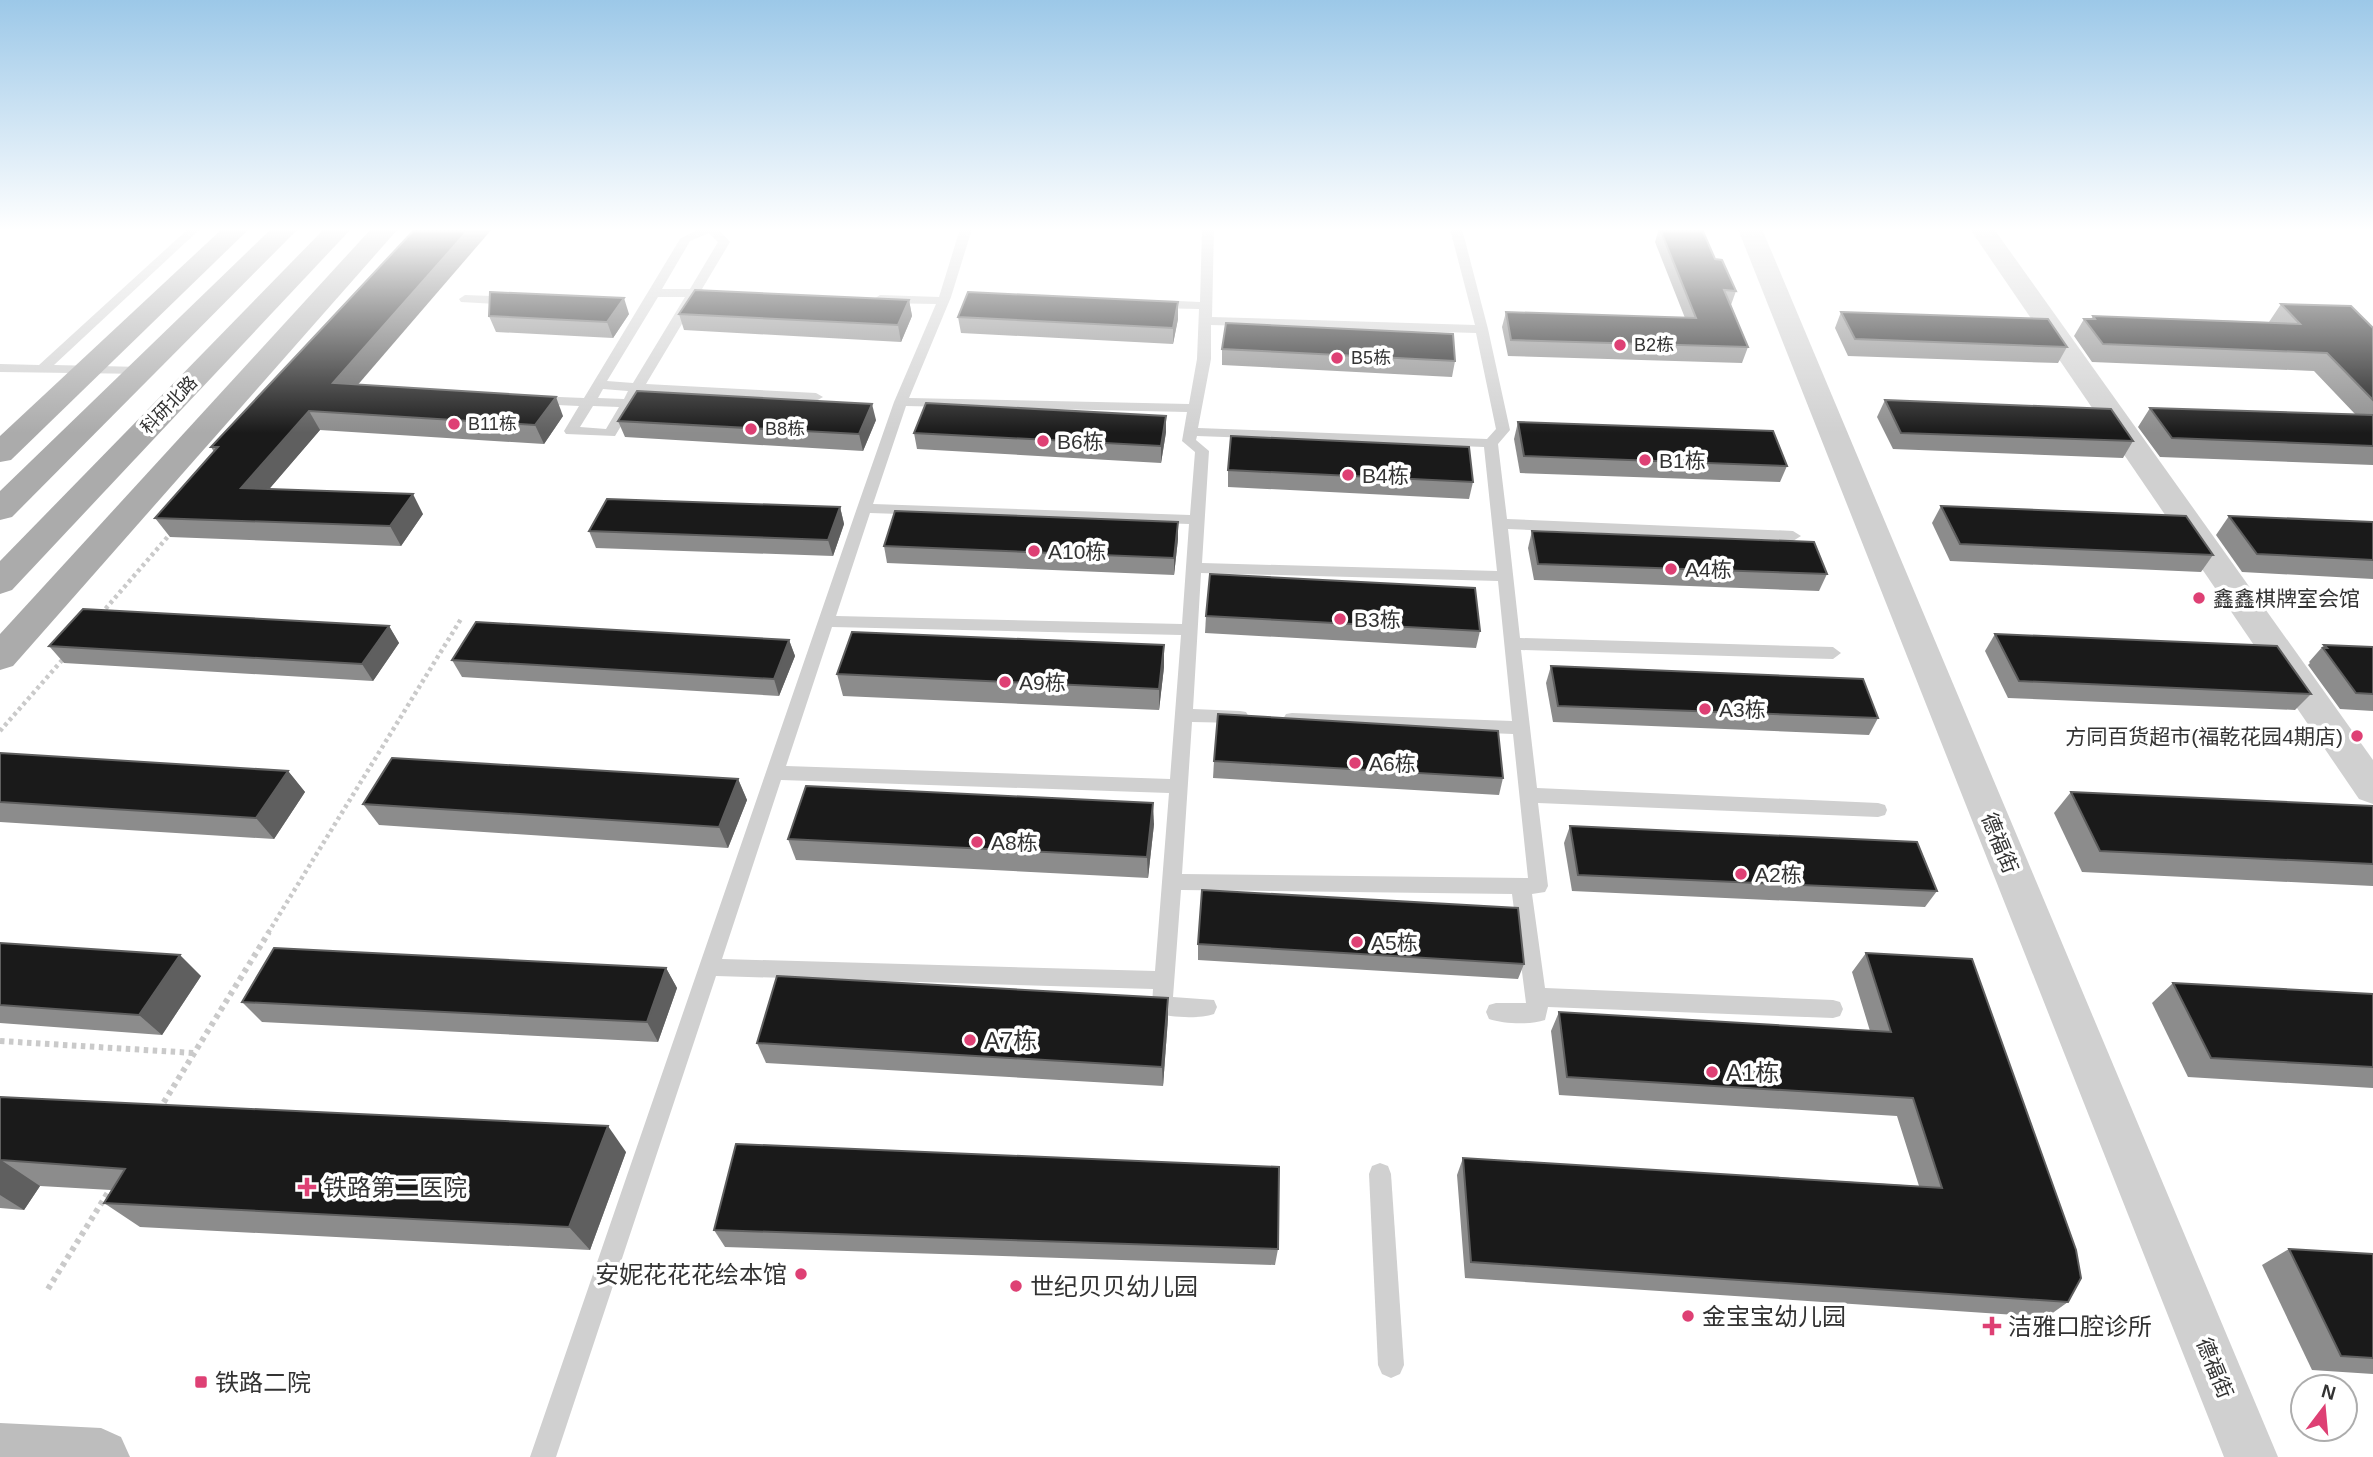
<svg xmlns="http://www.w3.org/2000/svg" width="2373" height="1457" font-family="Arial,'Noto Sans SC',sans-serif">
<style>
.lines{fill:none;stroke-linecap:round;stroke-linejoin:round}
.path-far1{stroke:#cacaca;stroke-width:4.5;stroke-dasharray:3.5 3.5;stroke-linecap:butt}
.path{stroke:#cacaca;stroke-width:6;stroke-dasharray:4.5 4.5;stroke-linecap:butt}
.lane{fill:#d0d0d0;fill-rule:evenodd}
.street{fill:#d0d0d0;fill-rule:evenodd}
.secondary{fill:#bdbdbd;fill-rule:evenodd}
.primary{fill:#ababab;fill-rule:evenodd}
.wall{fill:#8c8c8c}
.shaded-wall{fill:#5f5f5f}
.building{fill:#1a1a1a;stroke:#5f5f5f;stroke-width:2}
.poi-dot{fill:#de4074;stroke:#fff;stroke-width:2.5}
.labels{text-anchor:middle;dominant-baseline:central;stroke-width:7;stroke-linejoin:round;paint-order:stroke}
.far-poi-label{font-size:18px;fill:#333;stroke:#fff;text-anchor:start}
.far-street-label{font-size:18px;fill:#333;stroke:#fff}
.poi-label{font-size:21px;fill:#333;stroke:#fff;text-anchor:start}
.street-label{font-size:21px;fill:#333;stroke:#fff}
.near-poi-label{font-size:24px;fill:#333;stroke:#fff;text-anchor:start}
</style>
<rect width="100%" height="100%" fill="#fff"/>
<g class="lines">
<g class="path-far1">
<polyline points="101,614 171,533"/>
<polyline points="0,731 64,658"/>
<polyline points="268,933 461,619"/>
</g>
<g class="path">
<polyline points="0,1041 194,1053"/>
<polyline points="159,1110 269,932"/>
<polyline points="48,1289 112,1186"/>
</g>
<g class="lane">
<polygon points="188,229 200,229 54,365 142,367 149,371 147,374 0,372 0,364 39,365"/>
<path d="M 698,229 L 718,229 L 730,242 L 702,289 L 708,293 L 698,297 L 646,384 L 816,393 L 823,397 L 816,401 L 642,391 L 615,436 L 566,434 L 564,431 L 579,406 L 535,404 L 528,400 L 535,396 L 584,398 L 680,239 ZM 709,233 L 718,242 L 690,289 L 662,289 L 690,241 ZM 658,297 L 685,297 L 633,383 L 607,381 ZM 603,389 L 628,391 L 624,399 L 598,398 ZM 593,406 L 619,407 L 606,429 L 580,427 Z"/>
<path d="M 960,229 L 972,229 L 951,297 L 909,398 L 1189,404 L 1197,359 L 1199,309 L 1155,308 L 1149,304 L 1155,300 L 1200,302 L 1202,229 L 1214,229 L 1212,317 L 1475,325 L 1450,229 L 1462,229 L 1488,329 L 1510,430 L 1498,444 L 1507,519 L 1793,531 L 1801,536 L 1793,541 L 1508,529 L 1520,638 L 1833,647 L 1841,653 L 1833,659 L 1521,650 L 1537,788 L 1878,803 L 1885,805 L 1887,810 L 1885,815 L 1878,817 L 1538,803 L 1548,886 L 1545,892 L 1532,894 L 1545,988 L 1833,1000 L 1840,1002 L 1843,1009 L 1840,1016 L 1833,1018 L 1548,1007 L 1545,1020 C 1530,1025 1504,1024 1489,1019 L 1486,1012 L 1489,1005 L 1496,1003 L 1526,1003 L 1512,894 L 1181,890 L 1173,997 L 1214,1000 L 1217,1007 L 1214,1014 C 1199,1019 1170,1018 1155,1012 L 1152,1006 L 1153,989 L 716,976 L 556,1457 L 530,1457 L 857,508 L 894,402 L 936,304 L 880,303 L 874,299 L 880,295 L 939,297 ZM 1211,325 L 1476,333 L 1496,429 L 1487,439 L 1198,428 L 1211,359 ZM 906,406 L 1187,412 L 1182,441 L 1195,452 L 1190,515 L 873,504 ZM 1197,436 L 1484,447 L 1497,571 L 1202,563 L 1209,451 L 1196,440 ZM 870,513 L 1189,524 L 1182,624 L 836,616 ZM 1201,573 L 1498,581 L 1512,721 L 1292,713 L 1286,714 L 1283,719 L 1286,724 L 1292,725 L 1513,734 L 1528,878 L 1182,874 L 1192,722 L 1240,723 L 1246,722 L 1249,717 L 1246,712 L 1240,711 L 1193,709 ZM 832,627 L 1181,635 L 1170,779 L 786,766 ZM 781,780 L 1169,793 L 1155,971 L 722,959 Z"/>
<polygon points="465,295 514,297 520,301 514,305 461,302 459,299"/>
<polygon points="1380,1163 1388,1166 1391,1174 1404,1365 1400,1374 1391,1378 1382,1374 1378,1365 1369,1174 1372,1166"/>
</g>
<g class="street">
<polygon points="1738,229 1762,229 2278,1457 2224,1457"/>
<polygon points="1970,229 1994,229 2373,760 2373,804 2359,799"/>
</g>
<polygon class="secondary" points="0,1423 101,1428 121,1437 130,1457 0,1457"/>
<g class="primary">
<polygon points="222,229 249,229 11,460 0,462 0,436"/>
<polygon points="271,229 298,229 12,517 0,520 0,491"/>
<polygon points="324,229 351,229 12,590 0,594 0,561"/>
<polygon points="371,229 398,229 13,666 0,670 0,634"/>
</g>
</g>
<g class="wall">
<polygon points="1659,229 1702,229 1715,259 1736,291 1731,305 1748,347 1742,363 1508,356 1502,327 1506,312 1685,318 1655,242"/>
<polygon points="909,300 912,316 901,342 684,330 679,314"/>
<polygon points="2281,304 2373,328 2373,465 2160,457 2138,427 2150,408 2355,414 2314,371 2092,362 2074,336 2084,319 2091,319 2093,316 2269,322"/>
<polygon points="1841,312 2067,347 2058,363 1848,356 1835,328"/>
<polygon points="629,314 613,338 496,332 489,316"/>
<polygon points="958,317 1178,319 1173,344 961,333"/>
<polygon points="1222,349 1455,361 1452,377 1222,365"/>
<polygon points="358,385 563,416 544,444 320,430 269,489 423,514 401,546 170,537 155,518 214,452 211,447"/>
<polygon points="1885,400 2133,441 2123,458 1893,449 1877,417"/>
<polygon points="1166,416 1166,432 1161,463 917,449 914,433"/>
<polygon points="876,420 863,451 625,437 618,421"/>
<polygon points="1518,422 1787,466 1780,482 1520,473 1514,439"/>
<polygon points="1228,470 1473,482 1469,499 1228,487"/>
<polygon points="1941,506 2213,555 2201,572 1950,561 1932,523"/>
<polygon points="840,507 844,524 833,556 596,548 589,531"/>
<polygon points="2229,516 2373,522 2373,579 2242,572 2216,535"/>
<polygon points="1178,522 1178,539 1174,575 887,563 884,546"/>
<polygon points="1532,531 1827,574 1819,591 1534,580 1528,548"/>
<polygon points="1206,616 1480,631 1476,648 1205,633"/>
<polygon points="389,626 399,643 373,681 64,663 49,646"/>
<polygon points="1995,634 2311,694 2295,710 2008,698 1985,651"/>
<polygon points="789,640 795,656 779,696 462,677 452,660"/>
<polygon points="2324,645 2373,647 2373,711 2340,709 2308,665 2310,663 2309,662"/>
<polygon points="1551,666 1878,718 1869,735 1553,722 1546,683"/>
<polygon points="1164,667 1159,710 843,696 837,674"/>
<polygon points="0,753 288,771 305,792 274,839 0,822"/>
<polygon points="1214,761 1503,778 1499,795 1213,778"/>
<polygon points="738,779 747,800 728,848 379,825 363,804"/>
<polygon points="2071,792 2373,806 2373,886 2082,872 2054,813"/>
<polygon points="1154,824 1148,878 796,860 788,839"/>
<polygon points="1570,826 1937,891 1925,907 1572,891 1564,843"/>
<polygon points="0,943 201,976 162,1035 0,1023"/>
<polygon points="1198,944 1524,964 1518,979 1198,960"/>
<polygon points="1866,953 2068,1302 2047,1317 1465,1278 1457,1175 1463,1158 1919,1186 1897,1116 1559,1095 1551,1031 1559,1012 1870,1031 1852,972"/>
<polygon points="666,968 677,988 658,1042 262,1022 242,1002"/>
<polygon points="2173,983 2373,994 2373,1088 2188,1077 2152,1003"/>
<polygon points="1168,1018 1163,1086 766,1063 757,1043"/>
<polygon points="0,1097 626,1152 590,1250 140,1227 104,1203 111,1190 40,1186 24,1210 0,1208"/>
<polygon points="714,1230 1278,1249 1275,1265 725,1247"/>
<polygon points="2289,1249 2373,1254 2373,1374 2312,1370 2262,1265"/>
</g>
<g class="shaded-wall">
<polygon points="469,229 492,229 343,402 333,383"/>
<polygon points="624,298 629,314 613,338 607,322"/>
<polygon points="909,300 912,316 901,342 898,325"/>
<polygon points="1178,302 1178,319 1173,344 1173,328"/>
<polygon points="556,397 563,416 544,444 535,425"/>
<polygon points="872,404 876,420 863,451 859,434"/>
<polygon points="309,411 320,430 253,508 241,488"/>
<polygon points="1166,416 1166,432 1161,463 1161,446"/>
<polygon points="413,494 423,514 401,546 390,526"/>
<polygon points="840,507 844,524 833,556 828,540"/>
<polygon points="1178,522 1178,539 1174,575 1174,558"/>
<polygon points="389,626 399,643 373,681 362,664"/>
<polygon points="789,640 795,656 779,696 774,679"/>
<polygon points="1164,645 1164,667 1159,710 1159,689"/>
<polygon points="288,771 305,792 274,839 256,818"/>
<polygon points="738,779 747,800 728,848 719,827"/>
<polygon points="1153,803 1154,824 1148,878 1147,857"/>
<polygon points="180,955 201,976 162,1035 139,1015"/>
<polygon points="666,968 677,988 658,1042 647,1022"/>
<polygon points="1168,998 1168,1018 1163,1086 1162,1067"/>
<polygon points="608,1126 626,1152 590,1250 569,1227"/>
<polygon points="1,1160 40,1186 24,1210 0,1195 0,1162"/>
</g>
<g class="building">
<polygon points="415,229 469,229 333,383 556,397 535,425 309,411 241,488 413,494 390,526 155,518 218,447 211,447"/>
<polygon points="1660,229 1702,229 1715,259 1722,260 1736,291 1724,290 1748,347 1511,340 1506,312 1696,318"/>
<polygon points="695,290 909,300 898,325 679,314"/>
<polygon points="490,292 624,298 607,322 489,316"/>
<polygon points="968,292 1178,302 1173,328 958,317"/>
<polygon points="2281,304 2351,306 2373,328 2373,400 2327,353 2103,344 2084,319 2095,319 2093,316 2300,324"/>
<polygon points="1841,312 2048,319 2067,347 1855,339"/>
<polygon points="1226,323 1453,334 1455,361 1222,349"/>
<polygon points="637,391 872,404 859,434 618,421"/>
<polygon points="1885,400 2111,409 2133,441 1901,433"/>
<polygon points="926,403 1166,416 1161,446 914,433"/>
<polygon points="2150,408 2373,415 2373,446 2172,438"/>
<polygon points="1518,422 1773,431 1787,466 1524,456"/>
<polygon points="1231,436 1469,447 1473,482 1228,470"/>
<polygon points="607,499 840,507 828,540 589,531"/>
<polygon points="1941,506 2186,516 2213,555 1960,544"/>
<polygon points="895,511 1178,522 1174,558 884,546"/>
<polygon points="2229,516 2373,522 2373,560 2257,554"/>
<polygon points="1532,531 1814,542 1827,574 1538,564"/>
<polygon points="1210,574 1475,588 1480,631 1206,616"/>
<polygon points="83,609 389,626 362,664 49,646"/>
<polygon points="476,622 789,640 774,679 452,660"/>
<polygon points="852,632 1164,645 1159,689 837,674"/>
<polygon points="1995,634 2277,646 2311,694 2019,681"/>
<polygon points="2324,645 2373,647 2373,694 2356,693 2323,648 2327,648"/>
<polygon points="1551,666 1863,679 1878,718 1558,706"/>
<polygon points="1218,714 1498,731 1503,778 1214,761"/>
<polygon points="0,753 288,771 256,818 0,802"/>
<polygon points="392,758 738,779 719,827 363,804"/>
<polygon points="806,786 1153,803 1147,857 788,839"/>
<polygon points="2071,792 2373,806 2373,864 2100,851"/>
<polygon points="1570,826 1917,842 1937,891 1578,875"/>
<polygon points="1202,890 1518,908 1524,964 1198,944"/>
<polygon points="0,943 180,955 139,1015 0,1005"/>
<polygon points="274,948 666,968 647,1022 242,1002"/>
<polygon points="1866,953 1972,959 2076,1250 2081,1278 2068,1302 1471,1262 1463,1158 1942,1188 1913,1098 1567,1077 1559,1012 1891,1032"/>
<polygon points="777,976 1168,998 1162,1067 757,1043"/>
<polygon points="2173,983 2373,994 2373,1067 2211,1058"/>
<polygon points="0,1097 608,1126 569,1227 104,1203 125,1169 1,1160 0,1162"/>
<polygon points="736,1144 1279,1167 1278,1249 714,1230"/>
<polygon points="2289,1249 2373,1254 2373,1358 2341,1356"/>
</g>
<linearGradient id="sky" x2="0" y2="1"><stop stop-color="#9cc8e8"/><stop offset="0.53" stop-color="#fff"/><stop offset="1" stop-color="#fff" stop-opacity="0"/></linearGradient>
<rect width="2373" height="433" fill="url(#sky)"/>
<g class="poi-dot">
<circle cx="1620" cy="345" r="7"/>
<circle cx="1337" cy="358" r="7"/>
<circle cx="454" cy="424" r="7"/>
<circle cx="751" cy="429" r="7"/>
<circle cx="1043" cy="441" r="7"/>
<circle cx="1645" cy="460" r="7"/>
<circle cx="1348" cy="475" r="7"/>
<circle cx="1034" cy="551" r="7"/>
<circle cx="1671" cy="569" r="7"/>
<circle cx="2199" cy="598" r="7"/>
<circle cx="1340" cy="619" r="7"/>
<circle cx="1005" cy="682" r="7"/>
<circle cx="1705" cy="709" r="7"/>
<circle cx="2357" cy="736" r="7"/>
<circle cx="1355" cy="763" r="7"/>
<circle cx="977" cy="842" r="7"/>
<circle cx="1741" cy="874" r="7"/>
<circle cx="1357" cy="942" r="7"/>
<circle cx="970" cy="1040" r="7"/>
<circle cx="1712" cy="1072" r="7"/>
<path d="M303.5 1176.5h7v7h7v7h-7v7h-7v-7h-7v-7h7z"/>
<circle cx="801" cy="1274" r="7"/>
<circle cx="1016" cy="1286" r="7"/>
<circle cx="1688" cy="1316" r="7"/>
<path d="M1988.5 1315.5h7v7h7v7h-7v7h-7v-7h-7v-7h7z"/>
<rect x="194" y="1375" width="14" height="14" rx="3.5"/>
</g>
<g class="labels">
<g class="far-poi-label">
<text x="1634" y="345">B2栋</text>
<text x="1351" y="358">B5栋</text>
<text x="468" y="424">B11栋</text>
<text x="765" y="429">B8栋</text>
</g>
<g class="far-street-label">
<text transform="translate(169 405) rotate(-46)">科研北路</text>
</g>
<g class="poi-label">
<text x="1057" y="441">B6栋</text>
<text x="1659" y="460">B1栋</text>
<text x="1362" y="475">B4栋</text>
<text x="1048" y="551">A10栋</text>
<text x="1685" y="569">A4栋</text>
<text x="2213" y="598">鑫鑫棋牌室会馆</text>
<text x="1354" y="619">B3栋</text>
<text x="1019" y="682">A9栋</text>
<text x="1719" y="709">A3栋</text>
<text x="2343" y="736" text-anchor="end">方同百货超市(福乾花园4期店)</text>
<text x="1369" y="763">A6栋</text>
<text x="991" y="842">A8栋</text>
<text x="1755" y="874">A2栋</text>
<text x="1371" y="942">A5栋</text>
</g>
<g class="street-label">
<text transform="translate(2000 843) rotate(68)">德福街</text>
<text transform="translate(2215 1368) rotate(68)">德福街</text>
</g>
<g class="near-poi-label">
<text x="984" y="1040">A7栋</text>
<text x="1726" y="1072">A1栋</text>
<text x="323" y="1187">铁路第二医院</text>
<text x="787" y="1274" text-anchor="end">安妮花花花绘本馆</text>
<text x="1030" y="1286">世纪贝贝幼儿园</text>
<text x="1702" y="1316">金宝宝幼儿园</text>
<text x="2008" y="1326">洁雅口腔诊所</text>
<text x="215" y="1382">铁路二院</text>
</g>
</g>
<g transform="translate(2324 1408) rotate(16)"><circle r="33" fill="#ffffff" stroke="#adadad" stroke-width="2"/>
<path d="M0-5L12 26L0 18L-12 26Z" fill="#de4074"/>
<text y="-10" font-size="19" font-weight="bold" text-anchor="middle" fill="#333333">N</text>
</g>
</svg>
